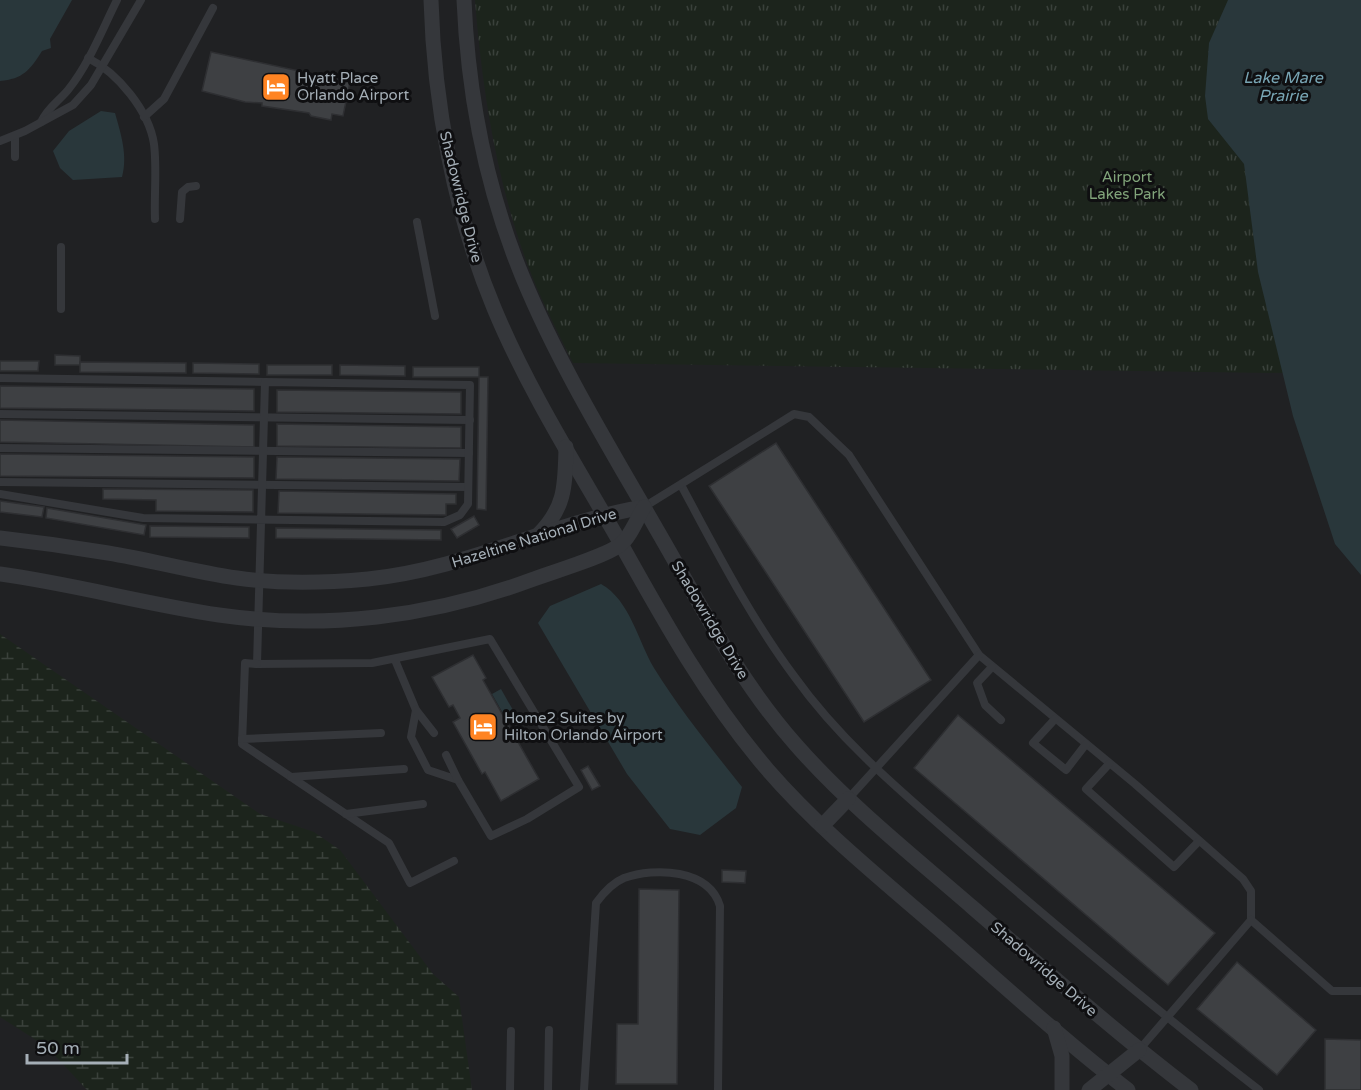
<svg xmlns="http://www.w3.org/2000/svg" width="1361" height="1090" font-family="'Varela Round',sans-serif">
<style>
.built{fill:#202123}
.wetland{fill:url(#wetland-marsh)}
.park{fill:url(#park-tufts)}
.water{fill:#29373b}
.building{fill:#3e4043;stroke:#2e2f32;stroke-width:1.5}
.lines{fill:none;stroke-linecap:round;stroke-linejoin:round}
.service{stroke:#35373b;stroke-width:8}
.minor{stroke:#35373b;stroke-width:15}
.labels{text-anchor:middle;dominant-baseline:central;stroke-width:6;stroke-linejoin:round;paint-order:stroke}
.poi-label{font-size:15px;fill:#a5afb7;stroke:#0f0f11;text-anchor:start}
.park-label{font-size:15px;fill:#81a47a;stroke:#0f0f11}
.street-label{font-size:15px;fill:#a5afb7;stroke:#0f0f11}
.water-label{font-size:16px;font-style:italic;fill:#79a6b5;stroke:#0f0f11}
</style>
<defs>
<pattern id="wetland-marsh" width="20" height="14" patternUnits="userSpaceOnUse" patternTransform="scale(1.5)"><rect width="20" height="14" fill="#1c241c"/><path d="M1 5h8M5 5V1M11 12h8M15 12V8" fill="none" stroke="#3a413b"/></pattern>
<pattern id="park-tufts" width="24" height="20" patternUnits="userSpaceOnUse" patternTransform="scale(1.5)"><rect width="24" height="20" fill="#1c241c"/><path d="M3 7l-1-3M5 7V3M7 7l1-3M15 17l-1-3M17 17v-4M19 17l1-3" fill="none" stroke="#3a413b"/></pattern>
</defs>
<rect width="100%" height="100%" fill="#141416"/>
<rect class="built" x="0" y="0" width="1361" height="1090"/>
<polygon class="wetland" points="0,634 260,814 314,832 340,850 433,974 459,997 472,1090 87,1090 47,1047 0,1017"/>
<path class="park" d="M 475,0 L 1361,0 L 1350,374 L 573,363 C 559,334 544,306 532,276 C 498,191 482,91 475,0 Z"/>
<g class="water">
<path d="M 0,0 L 72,0 L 50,39 L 51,48 L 42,51 C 30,70 23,79 0,81 Z"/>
<polygon points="1228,0 1361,0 1361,575 1335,544 1293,416 1258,272 1244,164 1208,119 1205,96 1209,43"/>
<path d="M 101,111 L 115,113 C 121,134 128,156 122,177 L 73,180 L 60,168 L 53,151 L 69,131 Z"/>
<path d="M 601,584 C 630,600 638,641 654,668 C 680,710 711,748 742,787 L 736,808 L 700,835 L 670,829 L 627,774 L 538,623 L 550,606 Z"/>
<polygon points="501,689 518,719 509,724 492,694"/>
</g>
<g class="building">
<polygon points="211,52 350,82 343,116 332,114 331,120 311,116 309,113 262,106 262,103 245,102 202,91"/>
<polygon points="55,355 80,356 80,365 55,365"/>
<polygon points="0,361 39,361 38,371 0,371"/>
<polygon points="80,362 186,363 186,373 80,372"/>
<polygon points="193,363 259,364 259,374 193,373"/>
<rect x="267" y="365" width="65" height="10"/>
<polygon points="340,365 405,366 405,376 340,375"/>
<rect x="413" y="367" width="66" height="10"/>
<polygon points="479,377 488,377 486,510 477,509"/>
<polygon points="0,386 254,389 254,411 0,408"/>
<polygon points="277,390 461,392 461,414 277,412"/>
<polygon points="0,420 254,425 254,447 0,442"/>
<polygon points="277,424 461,427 461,448 277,446"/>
<polygon points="776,443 931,680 864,722 709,486"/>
<polygon points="0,454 254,457 254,478 0,476"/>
<polygon points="277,457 460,459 459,481 276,479"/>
<polygon points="103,489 253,490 253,512 156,511 156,500 103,499"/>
<polygon points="279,491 456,494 456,504 446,504 446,515 278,513"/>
<polygon points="0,501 44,507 42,517 0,512"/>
<polygon points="47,508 146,525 144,535 46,518"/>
<polygon points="474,516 479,525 457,538 451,529"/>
<polygon points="150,526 249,527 249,538 150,537"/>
<polygon points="276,528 441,530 441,540 276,538"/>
<polygon points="473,655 486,678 483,680 539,779 501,801 485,772 482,774 453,722 460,718 453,705 449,707 432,677"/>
<polygon points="958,715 1215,933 1168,985 914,768"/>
<polygon points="588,766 600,786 592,790 581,770"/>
<polygon points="722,870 746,871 745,883 722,882"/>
<polygon points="639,889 679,890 677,1084 616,1084 617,1024 638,1024"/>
<polygon points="1237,962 1316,1030 1277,1075 1197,1009"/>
<polygon points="1325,1039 1361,1040 1361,1090 1325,1090"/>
</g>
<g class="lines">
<g class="service">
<path d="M 88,58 C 118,73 149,111 154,144 C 157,168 154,195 155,219"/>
<polyline points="144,117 164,99 213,8"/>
<path d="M 41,122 C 48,107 58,102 68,90 C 89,64 102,30 117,0"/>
<polyline points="15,136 15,157"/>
<polyline points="0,141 25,131 73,105 91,85 141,0"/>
<polyline points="180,219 182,192 188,187 196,186"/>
<polyline points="417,222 435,316"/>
<polyline points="61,309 61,247"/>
<polyline points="0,378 265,382"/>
<polyline points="0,414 470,420"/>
<polyline points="0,448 469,453"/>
<polyline points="0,482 468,487"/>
<path d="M 681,485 C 716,550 750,617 794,676 C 844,746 909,798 973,854 C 1067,935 1161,1014 1259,1090"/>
<polyline points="0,494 143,518 444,522 460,515 468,504 470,385 265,382 257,664 372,663 490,639 579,787 527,819 491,836 458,780 428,770 411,737 416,710 395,660"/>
<polyline points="644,507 794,414 809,417 849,455 979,655 1135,784 1243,879 1251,891 1251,920 1139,1050"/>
<polyline points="257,664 245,663 242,744 389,843 410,883 454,861"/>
<polyline points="992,667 977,683 985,705 1001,720"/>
<polyline points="416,710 434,733"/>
<polyline points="1055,719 1033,743 1066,770 1086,744"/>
<polyline points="242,739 381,733"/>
<polyline points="446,755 458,780"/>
<polyline points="1109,764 1086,789 1174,867 1199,841"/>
<polyline points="291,777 404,769"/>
<polyline points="848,799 979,655"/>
<polyline points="346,814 423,804"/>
<polyline points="1251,920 1332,991 1361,991"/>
<polyline points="510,1090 511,1031"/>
<polyline points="548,1090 549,1030"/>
<path d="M 584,1090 L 596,903 C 604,892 612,883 624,878 C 655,867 709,869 720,906 L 718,1090"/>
</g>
<g class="minor">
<path d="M 431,0 C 434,104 454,212 494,308 C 528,390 577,467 621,544 C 665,623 708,700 767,769 C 818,828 880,878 939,929 C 1001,983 1063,1040 1128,1090"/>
<path d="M 464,0 C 468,95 486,189 523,278 C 559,365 610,448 657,530 C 700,604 739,681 797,746 C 849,805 912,855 972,907 C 1044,969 1115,1032 1191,1090"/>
<path d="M 538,535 C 566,507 565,485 566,447"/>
<path d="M 0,538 C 36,542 72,547 108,553 C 151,560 194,572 237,578 C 280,584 325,583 368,579 C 467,569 549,523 644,507"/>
<path d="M 0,574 C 73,584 145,604 219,615 C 324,630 431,617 531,580 C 552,572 604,557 620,545 C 630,538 638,517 644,507"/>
<polyline points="822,826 848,799"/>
<polyline points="1054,1028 1062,1056 1062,1090"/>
<polyline points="1089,1090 1139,1050"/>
</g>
</g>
<defs>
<g id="hotel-square" transform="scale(1.5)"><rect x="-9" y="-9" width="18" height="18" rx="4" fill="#ff8423" stroke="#0f0f11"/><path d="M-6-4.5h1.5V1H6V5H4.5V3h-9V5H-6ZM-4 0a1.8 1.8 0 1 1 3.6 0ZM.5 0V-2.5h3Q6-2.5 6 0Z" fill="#fff"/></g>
</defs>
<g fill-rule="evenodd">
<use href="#hotel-square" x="276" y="87"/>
<use href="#hotel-square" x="483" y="727"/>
</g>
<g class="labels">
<g class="poi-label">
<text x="297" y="78">Hyatt Place<tspan x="297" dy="17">Orlando Airport</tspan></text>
<text x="504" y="718">Home2 Suites by<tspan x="504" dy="17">Hilton Orlando Airport</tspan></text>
</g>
<g class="park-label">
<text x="1127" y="177">Airport<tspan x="1127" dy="17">Lakes Park</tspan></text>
</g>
<g class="street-label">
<text transform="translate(461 197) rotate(76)">Shadowridge Drive</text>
<text transform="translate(534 538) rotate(-17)">Hazeltine National Drive</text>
<text transform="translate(710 620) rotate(59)">Shadowridge Drive</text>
<text transform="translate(1044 969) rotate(41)">Shadowridge Drive</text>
</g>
<g class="water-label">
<text x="1283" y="78">Lake Mare<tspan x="1283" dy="18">Prairie</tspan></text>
</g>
</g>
<path d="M27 1054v9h100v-9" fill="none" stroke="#a5afb7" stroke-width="3"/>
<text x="36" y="1054" font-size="18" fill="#a5afb7" stroke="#0f0f11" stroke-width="4.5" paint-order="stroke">50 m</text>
</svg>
